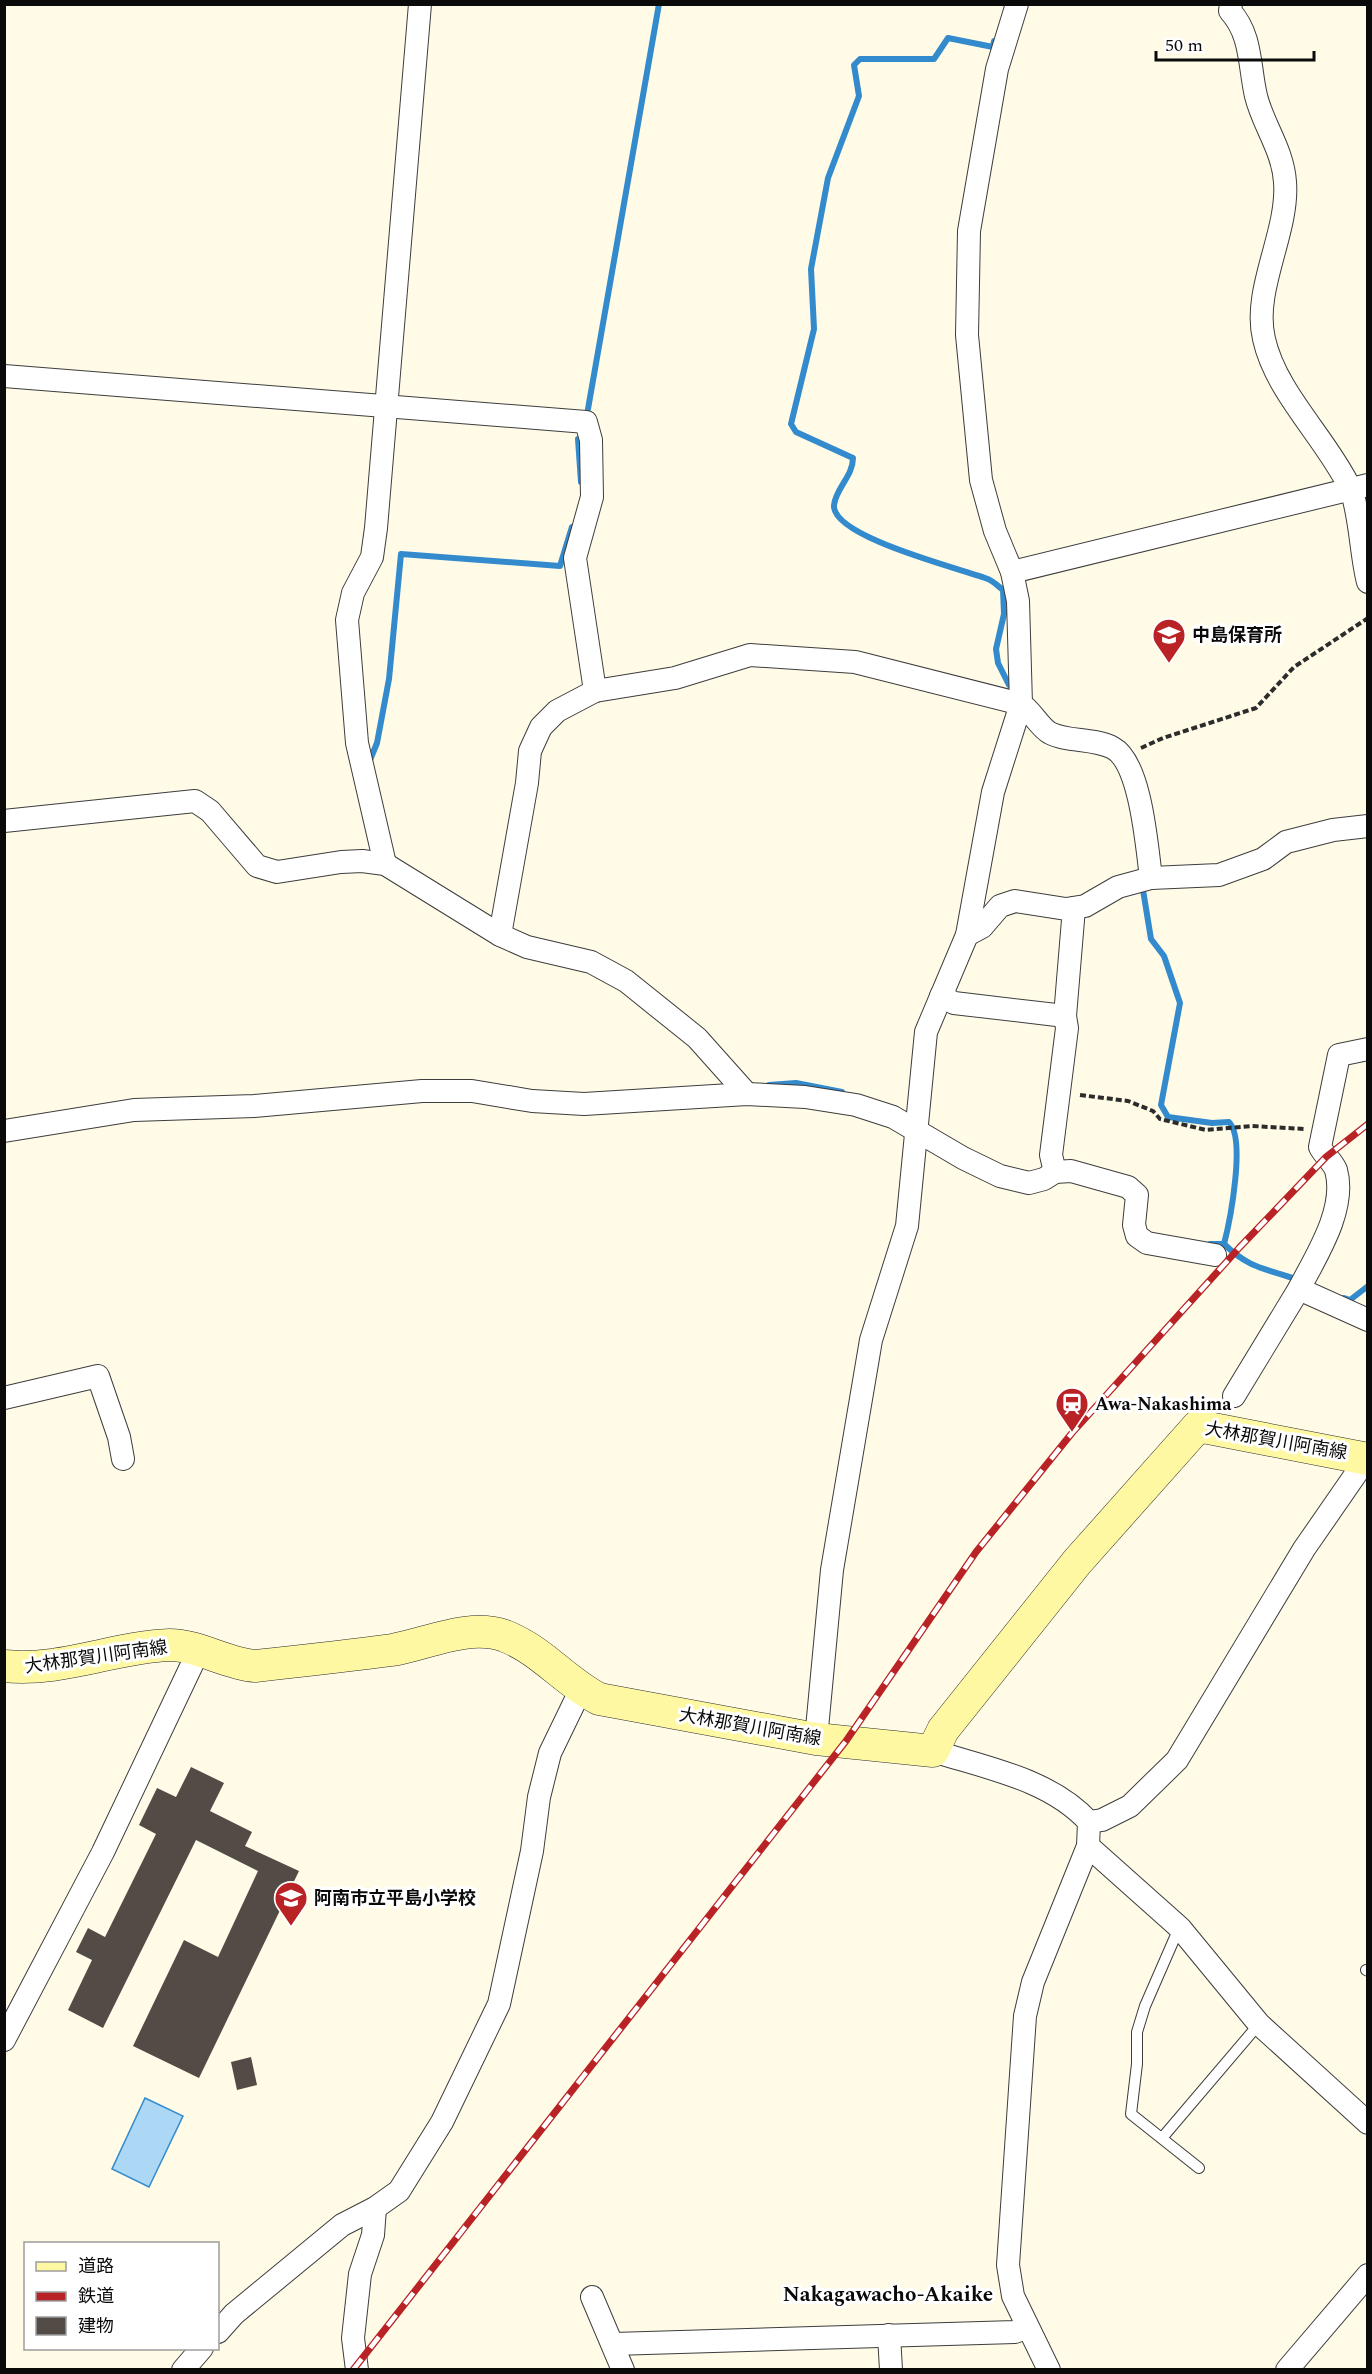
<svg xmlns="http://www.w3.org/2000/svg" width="1372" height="2374" font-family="Spectral,'Noto Sans JP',serif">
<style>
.water{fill:#acd8f6;stroke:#338bcd;stroke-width:1.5}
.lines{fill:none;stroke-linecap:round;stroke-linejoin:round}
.stream{stroke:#338bcd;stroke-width:6}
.building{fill:#524b46}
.service-casing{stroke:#3d3d3d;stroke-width:12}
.minor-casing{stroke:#3d3d3d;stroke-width:24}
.secondary-casing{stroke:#2c2c2c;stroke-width:33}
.path{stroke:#2c2c2c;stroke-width:4;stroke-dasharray:6 3;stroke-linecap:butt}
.service{stroke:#fff;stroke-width:10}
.minor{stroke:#fff;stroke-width:22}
.secondary{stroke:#fff8a2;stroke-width:32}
.rail-casing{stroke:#b92325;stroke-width:7}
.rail{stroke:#fff;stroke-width:4.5;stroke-dasharray:14;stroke-linecap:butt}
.labels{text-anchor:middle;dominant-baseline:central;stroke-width:6;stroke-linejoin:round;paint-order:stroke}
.poi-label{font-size:18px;font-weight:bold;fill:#0a0a0a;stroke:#fff;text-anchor:start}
.street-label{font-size:18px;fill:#0a0a0a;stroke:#fff}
.quarter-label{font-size:21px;font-weight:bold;fill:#0a0a0a;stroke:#fff}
</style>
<rect width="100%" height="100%" fill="#fffbe7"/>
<polygon class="water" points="145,2098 183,2116 149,2187 112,2169"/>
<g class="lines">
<g class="stream">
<path d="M 994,41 L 993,47 L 948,38 L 934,59 L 860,59 L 854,65 L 859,96 L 828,178 L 811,269 L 814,329 L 791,424 L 796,432 L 853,458 C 853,476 836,488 834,505 C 831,537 962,569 988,579 C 993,581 998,586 1003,590 L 1004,614 L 996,649 L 998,663 L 1009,685"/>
<polyline points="588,409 659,4"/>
<polyline points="578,439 581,482"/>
<polyline points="370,760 377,743 389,679 401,554 560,566 572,527"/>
<path d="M 1143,890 L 1151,939 L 1164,956 L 1180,1003 L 1161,1105 L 1168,1117 L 1212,1123 L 1229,1122 C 1246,1139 1230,1221 1224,1244"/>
<polyline points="769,1085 796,1083 842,1092"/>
<path d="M 1210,1244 L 1224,1244 C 1251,1270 1266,1268 1298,1280"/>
<polyline points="1344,1298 1350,1300 1368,1286"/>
</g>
</g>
<g class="building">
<polygon points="191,1767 224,1783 210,1811 252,1832 245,1846 299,1871 199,2078 133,2046 184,1940 218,1957 258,1871 196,1840 103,2028 68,2010 92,1960 76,1952 88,1928 105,1937 156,1834 139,1825 157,1788 176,1797"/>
<polygon points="251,2057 257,2085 237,2090 231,2062"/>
</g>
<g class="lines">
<g class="service-casing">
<g id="service">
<polyline points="1179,1928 1145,2006 1137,2032 1137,2064 1131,2114 1199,2168"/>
<polyline points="1366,1970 1368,1971"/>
<polyline points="1162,2138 1259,2024"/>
</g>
</g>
<g class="minor-casing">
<g id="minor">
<path d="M 1231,4 L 1230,11 C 1252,35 1249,66 1256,96 C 1263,125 1283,150 1285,182 C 1289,232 1252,290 1264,339 C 1276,393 1326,438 1350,488 C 1360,509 1361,557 1368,582"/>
<polyline points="4,376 586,422 591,440 592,497 575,558 595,691"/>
<polyline points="1012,572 1368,485"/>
<polyline points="4,821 195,801 210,811 257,866 277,872 341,862 362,861 385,864 500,935 527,947 591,962 626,981 697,1038 747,1094"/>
<polyline points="385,864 357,743 347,620 353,593 372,557 376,528 420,4"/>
<path d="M 500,935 L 527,783 L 530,751 L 541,727 L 557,711 L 595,691 L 675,678 L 750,655 L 855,662 L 1021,704 C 1032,711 1040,728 1050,733 C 1067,742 1095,738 1113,748 C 1141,763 1147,848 1151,878"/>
<polyline points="967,935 982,927 1000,906 1015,901 1066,909 1085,906 1118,887 1151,878 1219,875 1263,859 1286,842 1333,830 1368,826"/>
<polyline points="941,996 954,1003 1065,1016 1074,908"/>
<path d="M 1368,1049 L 1339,1055 L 1320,1147 C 1324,1155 1333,1162 1336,1170 C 1347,1209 1316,1256 1299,1289 L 1368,1320"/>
<polyline points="4,1131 134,1110 254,1106 422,1091 472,1091 532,1101 584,1104 747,1094 805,1097 856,1105 893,1117 963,1158 1000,1176 1029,1183 1044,1179 1055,1172 1071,1171 1128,1187 1137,1195 1134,1225 1137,1236 1147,1243 1215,1255"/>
<polyline points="1055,1172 1051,1155 1067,1028 1065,1016"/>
<polyline points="1234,1396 1299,1289"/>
<polyline points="4,1398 98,1376 119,1437 123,1459"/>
<polyline points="816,1739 832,1570 871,1340 907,1226 926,1032 967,935 993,792 1021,704 1018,601 1012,572 995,531 981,480 967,335 969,231 997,69 1017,4"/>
<path d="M 933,1751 C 986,1768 1050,1779 1089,1822 L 1088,1846 L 1033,1982 L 1025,2016 L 1008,2265 L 1013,2296 L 1049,2370"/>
<polyline points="1089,1822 1102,1820 1130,1806 1177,1760 1304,1549 1367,1458"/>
<polyline points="1088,1846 1180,1928 1259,2024 1368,2123"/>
<polyline points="4,2040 103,1852 198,1652"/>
<polyline points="592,2297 623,2370"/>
<polyline points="218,2332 234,2314 342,2225 375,2208 399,2191 442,2122 499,2004 532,1851 539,1797 550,1753 581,1689"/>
<polyline points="889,2335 891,2370"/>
<polyline points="613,2344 1015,2332 1027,2327"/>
<polyline points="183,2370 202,2348"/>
<polyline points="357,2370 353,2338 360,2274 373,2235 375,2208"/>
<polyline points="1287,2370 1368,2275"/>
</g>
</g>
<g class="secondary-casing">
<path id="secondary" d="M 4,1666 C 62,1672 114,1647 170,1645 C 198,1645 227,1664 255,1666 C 301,1661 347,1656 392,1650 C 427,1644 469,1623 505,1636 C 543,1651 564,1681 599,1699 L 816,1739 L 933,1751 L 943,1730 L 1077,1562 L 1198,1426 L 1368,1459"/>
</g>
<g class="path">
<polyline points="1141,748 1163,738 1256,708 1294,667 1368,618"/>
<polyline points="1080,1095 1128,1101 1153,1111 1160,1119 1206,1130 1252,1126 1305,1129"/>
</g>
<use href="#service" class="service"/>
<use href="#minor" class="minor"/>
<use href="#secondary" class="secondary"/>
<g class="rail-casing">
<polyline id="rail" points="353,2370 846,1741 976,1552 1072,1433 1239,1248 1326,1157 1368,1124"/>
</g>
<use href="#rail" class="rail"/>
</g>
<defs>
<g id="school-pin" transform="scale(1.725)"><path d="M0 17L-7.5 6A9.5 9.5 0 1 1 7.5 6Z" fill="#b92325" stroke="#fff"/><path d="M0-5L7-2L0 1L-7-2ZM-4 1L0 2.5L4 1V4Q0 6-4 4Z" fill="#fff"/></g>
<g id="station-pin" transform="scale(1.725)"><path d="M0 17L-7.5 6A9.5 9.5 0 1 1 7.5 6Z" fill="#b92325" stroke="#fff"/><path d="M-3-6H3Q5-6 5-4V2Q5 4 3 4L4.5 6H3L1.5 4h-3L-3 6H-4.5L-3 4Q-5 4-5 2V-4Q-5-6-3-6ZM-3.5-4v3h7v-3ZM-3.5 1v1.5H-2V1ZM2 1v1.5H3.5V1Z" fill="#fff"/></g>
</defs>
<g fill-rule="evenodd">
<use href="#school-pin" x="1169" y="635"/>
<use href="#station-pin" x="1072" y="1404"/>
<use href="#school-pin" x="291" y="1898"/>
</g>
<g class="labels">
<g class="poi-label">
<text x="1192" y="635">中島保育所</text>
<text x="1095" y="1404">Awa-Nakashima</text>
<text x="314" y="1898">阿南市立平島小学校</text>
</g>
<g class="street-label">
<text transform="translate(1276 1441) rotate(10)">大林那賀川阿南線</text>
<text transform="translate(96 1657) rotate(-8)">大林那賀川阿南線</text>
<text transform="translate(750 1727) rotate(10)">大林那賀川阿南線</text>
</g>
<g class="quarter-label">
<text x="888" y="2295">Nakagawacho-Akaike</text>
</g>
</g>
<rect width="1372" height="2374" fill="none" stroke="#0a0a0a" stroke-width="12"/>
<rect x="24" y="2242" width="195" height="108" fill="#ffffff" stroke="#9d9d9d" stroke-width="1.5"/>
<rect x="36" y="2262" width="30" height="9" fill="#fff8a2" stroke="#9d9d9d" stroke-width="1.5"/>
<text x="78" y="2272" font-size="18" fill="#0a0a0a">道路</text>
<rect x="36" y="2292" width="30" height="9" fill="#b92325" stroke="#9d9d9d" stroke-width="1.5"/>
<text x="78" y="2302" font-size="18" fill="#0a0a0a">鉄道</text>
<rect x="36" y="2317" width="30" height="18" fill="#524b46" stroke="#9d9d9d" stroke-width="1.5"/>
<text x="78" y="2332" font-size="18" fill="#0a0a0a">建物</text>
<path d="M1156 51v9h158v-9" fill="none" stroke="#0a0a0a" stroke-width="3"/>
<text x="1165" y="51" font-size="18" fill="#0a0a0a" stroke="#ffffff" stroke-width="4.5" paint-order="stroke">50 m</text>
</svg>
